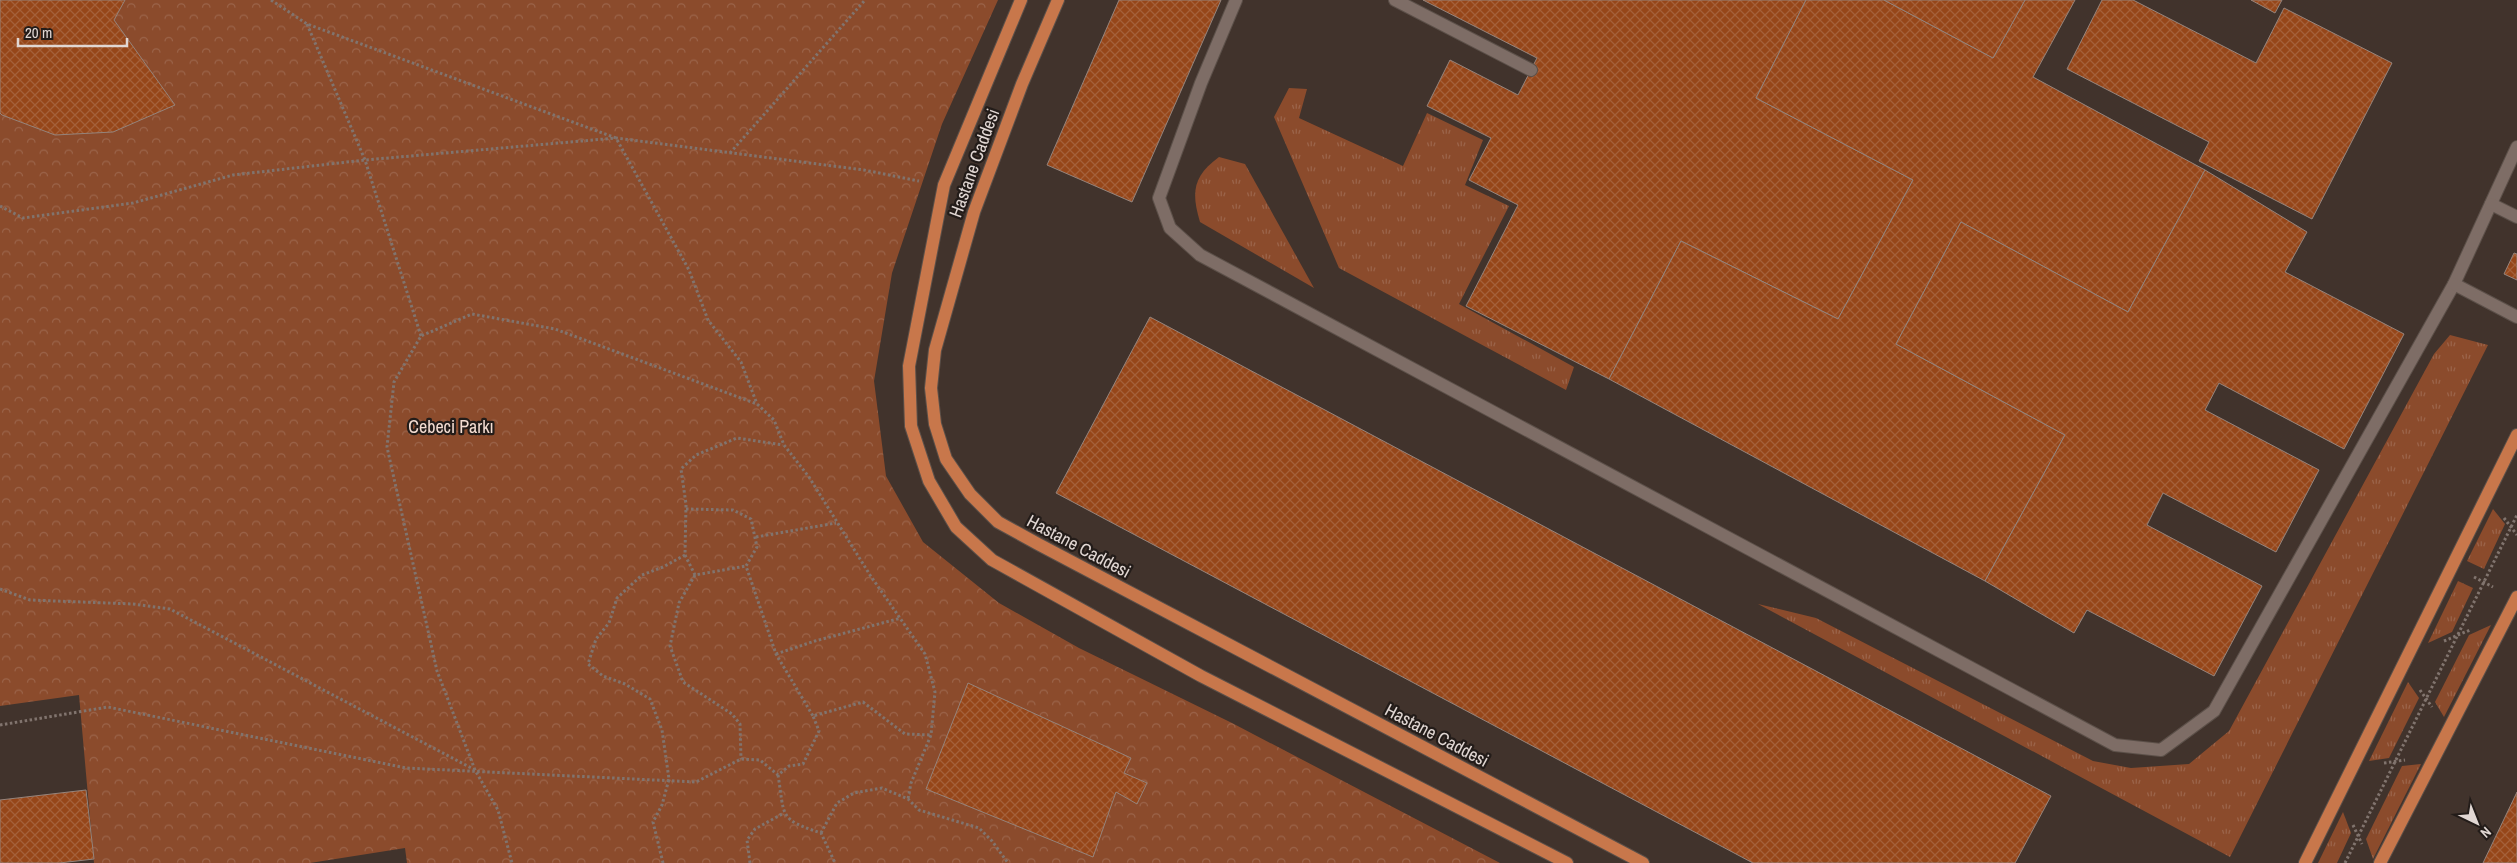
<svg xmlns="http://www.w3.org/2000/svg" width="2517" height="863" font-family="'Archivo Narrow',sans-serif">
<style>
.grass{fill:url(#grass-tufts)}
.forest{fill:url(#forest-crowns)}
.building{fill:url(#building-cross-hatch);stroke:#95847c}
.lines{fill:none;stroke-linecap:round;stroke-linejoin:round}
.minor-casing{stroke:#5c5049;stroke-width:14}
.major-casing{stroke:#5c5049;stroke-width:14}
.path{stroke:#81746e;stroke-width:3;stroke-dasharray:2.5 2.5;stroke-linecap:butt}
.minor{stroke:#7e6d66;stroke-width:12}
.major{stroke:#c8774b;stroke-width:12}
.labels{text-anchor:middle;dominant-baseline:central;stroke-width:4.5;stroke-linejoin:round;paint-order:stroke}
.street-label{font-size:18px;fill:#e1d7d3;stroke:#231c19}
.park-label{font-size:18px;fill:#f4ddd2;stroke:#231c19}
</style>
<defs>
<pattern id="grass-tufts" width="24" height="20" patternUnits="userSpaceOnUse" patternTransform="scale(1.25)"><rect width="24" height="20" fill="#8b4b2c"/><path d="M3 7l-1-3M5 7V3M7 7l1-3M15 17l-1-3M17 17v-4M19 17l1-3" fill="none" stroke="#9b644a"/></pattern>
<pattern id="forest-crowns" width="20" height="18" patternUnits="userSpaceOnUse" patternTransform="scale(1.25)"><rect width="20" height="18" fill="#8b4b2c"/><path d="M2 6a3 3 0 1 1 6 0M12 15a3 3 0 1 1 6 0" fill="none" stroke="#9b644a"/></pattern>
<pattern id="building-cross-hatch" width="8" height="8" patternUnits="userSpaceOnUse" patternTransform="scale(1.25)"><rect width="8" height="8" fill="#964619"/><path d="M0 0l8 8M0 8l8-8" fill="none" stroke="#a4603a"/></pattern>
</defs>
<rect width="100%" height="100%" fill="#41332c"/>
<g class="grass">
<polygon points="1289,88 1307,89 1299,118 1403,166 1427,113 1483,140 1465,185 1509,206 1459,304 1574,367 1566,390 1339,268 1274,117"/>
<path d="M 1219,157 L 1245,164 L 1314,288 L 1200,222 C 1191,192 1193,176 1219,157 Z"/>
<polygon points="2450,335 2488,345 2230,857 1758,604 1816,618 2093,761 2131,768 2189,764 2229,731 2434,354"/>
<polygon points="2493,509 2505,524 2484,569 2467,561"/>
<polygon points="2458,581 2473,588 2452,632 2428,643"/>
<polygon points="2491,625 2444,717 2435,702 2469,635"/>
<polygon points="2408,682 2419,698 2389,758 2369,761"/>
<polygon points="2421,764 2373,859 2366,839 2402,766"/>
<polygon points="2343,812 2351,833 2337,863 2318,863"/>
</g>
<polygon class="forest" points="0,0 998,0 942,124 892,273 874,381 886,476 923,542 999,603 1079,648 1232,723 1500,863 407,863 405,848 310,863 94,863 79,695 0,706"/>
<g class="building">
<polygon points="0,0 125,0 114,20 175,105 113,132 55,135 2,115 0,113"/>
<polygon points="1119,0 1221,0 1132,202 1047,165"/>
<polygon points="1423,0 1806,0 1756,98 1913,180 1838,319 1681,241 1609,379 1466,306 1518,205 1469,180 1491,138 1427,106 1450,60 1518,95 1537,58"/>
<polygon points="1806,0 1884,0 1993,58 2025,0 2075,0 2033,77 2205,170 2128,312 1961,222 1896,344 2065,435 1985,581 1609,379 1681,241 1838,319 1913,180 1756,98"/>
<polygon points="1884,0 2025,0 1993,58"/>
<polygon points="2102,0 2133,0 2256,63 2284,8 2392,63 2312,219 2199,161 2209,142 2067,69"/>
<polygon points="2251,0 2282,0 2275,13"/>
<polygon points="2205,170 2307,232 2285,272 2404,334 2344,449 2219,383 2205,410 2319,470 2276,552 2163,493 2147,525 2262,586 2214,676 2087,610 2074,633 1985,581 2065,435 1896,344 1961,222 2128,312"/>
<polygon points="2514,253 2517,254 2517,280 2504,274"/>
<polygon points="1150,317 2051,796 2015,863 1753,863 1056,493"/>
<polygon points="968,683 1131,758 1124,773 1147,783 1137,804 1116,792 1093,857 926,789"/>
<polygon points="86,790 94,859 59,863 0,863 0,800"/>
<polygon points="2517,792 2517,863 2483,863"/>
</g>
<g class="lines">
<g class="minor-casing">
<g id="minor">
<polyline points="1236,0 1201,83 1159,198 1170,228 1200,255 2115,745 2161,750 2214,711 2454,284 2517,147"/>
<polyline points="1395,0 1531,70"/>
<polyline points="2491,204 2517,217"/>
<polyline points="2454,284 2517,317"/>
</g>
</g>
<g class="major-casing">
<g id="major">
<polyline points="1021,0 944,185 909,366 911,426 929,481 956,527 992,560 1201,676 1567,863"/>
<polyline points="1058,0 1022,84 974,212 935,350 931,388 935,424 946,459 970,494 998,522 1038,544 1643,863"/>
<polyline points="2305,863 2517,435"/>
<polyline points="2380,863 2517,597"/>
</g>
</g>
<g class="path">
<polyline points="271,0 307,24 616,138 689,270 708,320 741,362 757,404"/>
<polyline points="307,24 365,160 421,336"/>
<polyline points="730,153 865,0"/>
<polyline points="0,206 23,218 133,203 233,175 365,160 616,138 864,170 919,181"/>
<polyline points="686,509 733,510 751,519 757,547 746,566 776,654 813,716"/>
<polyline points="2504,518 2517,535"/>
<polyline points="756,537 836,523"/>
<polyline points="685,555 695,575 746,566"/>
<polyline points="695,575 679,603 670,646 683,682 732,714 740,724 741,759"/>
<polyline points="2474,577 2493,587"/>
<polyline points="0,589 30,600 133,604 170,609 475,770 498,810 512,863"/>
<polyline points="2444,641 2470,630"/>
<polyline points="776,654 815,641 901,618"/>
<polyline points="2420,690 2432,707"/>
<polyline points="0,725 108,707 406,768 696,782 741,759 760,760 778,775 789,766 803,764 819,731 813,716 863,702 905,734 931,735"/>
<polyline points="2384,763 2405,760"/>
<polyline points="475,770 437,671 387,447 394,382 421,336 472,314 555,329 757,404 774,420 784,445 809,477 870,575 925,654 935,692 931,735 911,783 908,799"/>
<path d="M 778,775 C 785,817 778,819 821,833 L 835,863"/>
<polyline points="2353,825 2362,844"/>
<polyline points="821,833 837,803 854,793 882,788 908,799 919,810 979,828 992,841 1008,863"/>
<polyline points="663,863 653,822 662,805 669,779 662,730 650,699 625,684 603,676 588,664 596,639 609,623 617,598 642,575 663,567 685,555 686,504 681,469 696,455 737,438 783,445"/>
<polyline points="750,863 747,840 755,829 784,813"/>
<polyline points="2345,863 2517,515"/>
</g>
<use href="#minor" class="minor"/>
<use href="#major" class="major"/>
</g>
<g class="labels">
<g class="street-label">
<text transform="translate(974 163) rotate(-70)">Hastane Caddesi</text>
<text transform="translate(1079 546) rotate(28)">Hastane Caddesi</text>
<text transform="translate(1437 735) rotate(28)">Hastane Caddesi</text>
</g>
<g class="park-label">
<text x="451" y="426">Cebeci Parkı</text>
</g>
</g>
<g transform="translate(2477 823) rotate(137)" stroke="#231c19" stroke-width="4" paint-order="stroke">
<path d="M0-4L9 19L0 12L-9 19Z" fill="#e1d7d3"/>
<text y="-8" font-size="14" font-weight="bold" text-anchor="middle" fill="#e1d7d3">N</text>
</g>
<path d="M18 38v8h109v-8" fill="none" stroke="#e1d7d3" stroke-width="2.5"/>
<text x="25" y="38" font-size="15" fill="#e1d7d3" stroke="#231c19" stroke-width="4" paint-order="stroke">20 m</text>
</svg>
